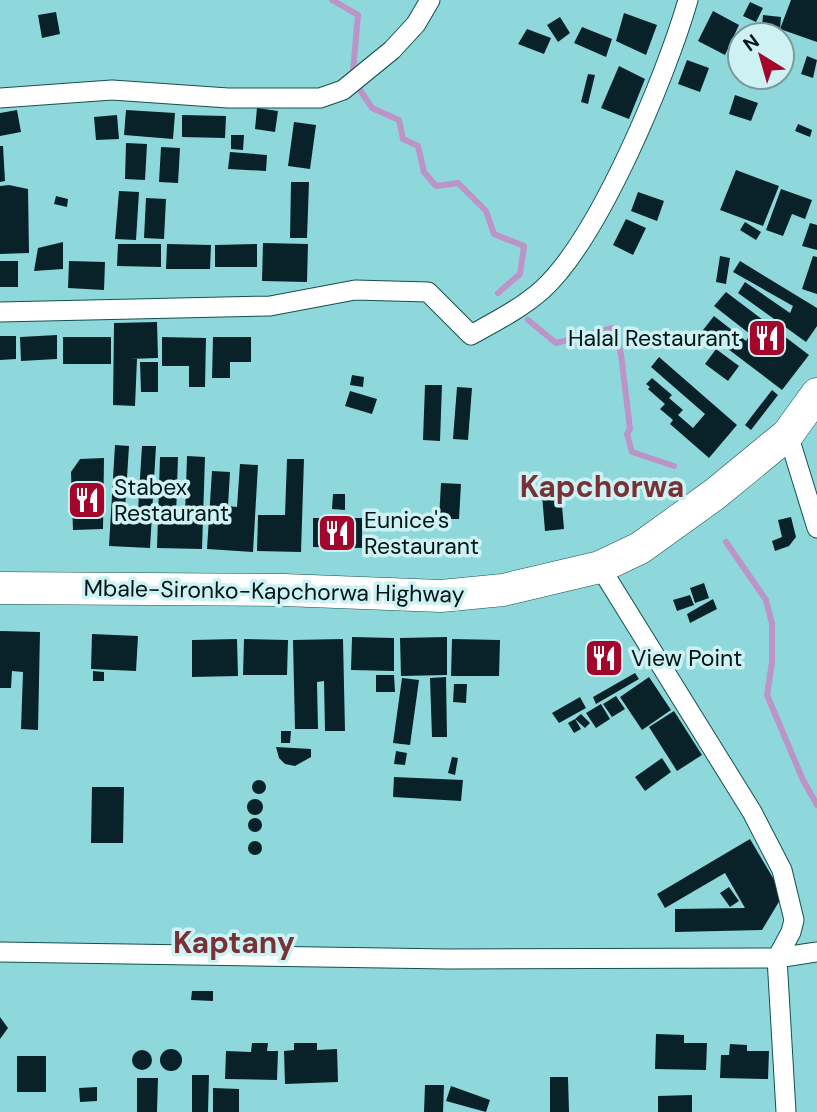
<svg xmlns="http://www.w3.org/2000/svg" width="817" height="1112" font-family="'DM Sans',sans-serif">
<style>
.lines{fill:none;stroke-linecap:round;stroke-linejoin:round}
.stream{stroke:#bc94c7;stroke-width:6}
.building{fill:#092229}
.minor-casing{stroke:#135052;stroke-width:21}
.primary-casing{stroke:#135052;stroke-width:33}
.minor{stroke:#fff;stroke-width:19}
.primary{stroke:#fff;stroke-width:32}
.labels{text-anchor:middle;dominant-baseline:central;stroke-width:7;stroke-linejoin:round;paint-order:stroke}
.poi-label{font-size:23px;fill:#001516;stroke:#cef2f3;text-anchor:start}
.street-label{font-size:23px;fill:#001516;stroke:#cef2f3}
.district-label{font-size:30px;font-weight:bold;fill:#783135;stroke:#cef2f3}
</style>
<rect width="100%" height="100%" fill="#8ed8db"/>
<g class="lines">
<g class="stream">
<polyline points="332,0 358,15 353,71 360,90 372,108 399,120 403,139 418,146 424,172 436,186 458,183 486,211 494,234 524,246 520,274 498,293"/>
<polyline points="528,320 556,343 613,328 621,354 630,429 627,434 632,452 674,466"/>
<polyline points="726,542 766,600 772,624 772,662 767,695 803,780 817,805"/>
</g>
</g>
<g class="building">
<polygon points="791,0 817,0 817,42 780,29"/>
<polygon points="750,2 763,8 756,22 743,16"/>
<polygon points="713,11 739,25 725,55 698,41"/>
<polygon points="56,12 60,34 42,38 38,15"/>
<polygon points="624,13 657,25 646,55 616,41"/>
<polygon points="763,15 781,17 780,29 762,27"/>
<polygon points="560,17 570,33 558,42 547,25"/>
<polygon points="582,27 612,39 606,57 574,43"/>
<polygon points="527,29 551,38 544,54 518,44"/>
<polygon points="807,56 817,60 813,78 801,74"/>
<polygon points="687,60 709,68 700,92 678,84"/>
<polygon points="619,66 645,79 629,119 601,108"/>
<polygon points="588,74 595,75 588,104 581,102"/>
<polygon points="735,95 758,103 751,121 729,114"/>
<polygon points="257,108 278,111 275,132 255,129"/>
<polygon points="17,110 21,132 0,136 0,113"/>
<polygon points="126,110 175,113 173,139 124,135"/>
<polygon points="117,115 119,139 96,140 94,117"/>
<polygon points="182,115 226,116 225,138 182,137"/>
<polygon points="294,122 316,125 310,169 288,166"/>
<polygon points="798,124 812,130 810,137 795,131"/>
<polygon points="231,135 244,135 243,150 231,149"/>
<polygon points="126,143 147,144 145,180 125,179"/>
<polygon points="0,146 3,146 5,181 0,182"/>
<polygon points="161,147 180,148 178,183 159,182"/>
<polygon points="230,152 267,155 266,171 228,169"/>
<polygon points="736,170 779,186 763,226 720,210"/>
<polygon points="291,182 309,182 307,238 290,238"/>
<polygon points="9,185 28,189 29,253 0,254 0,186"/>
<polygon points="781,189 812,200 805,219 792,214 783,236 766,230"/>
<polygon points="119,191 139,192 136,240 115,239"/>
<polygon points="638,192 664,201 657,221 631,211"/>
<polygon points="56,196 68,199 67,207 54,204"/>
<polygon points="146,198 166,199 164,239 144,238"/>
<polygon points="626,219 646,228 633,255 613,245"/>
<polygon points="745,222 761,232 756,240 740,230"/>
<polygon points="810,223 817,225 817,250 802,246"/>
<polygon points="63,242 63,269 34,271 38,248"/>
<polygon points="263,243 308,244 307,282 262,281"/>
<polygon points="118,244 161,244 161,267 117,266"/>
<polygon points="167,244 211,245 210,269 166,269"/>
<polygon points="257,244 257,267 215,267 215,245"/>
<polygon points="720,256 730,258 726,284 716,282"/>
<polygon points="813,256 817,257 817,294 802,289"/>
<rect x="0" y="261" width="18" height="26"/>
<polygon points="69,261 105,262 104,290 68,288"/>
<polygon points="740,261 817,308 817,326 806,342 738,293 745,282 790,313 793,306 733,272"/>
<polygon points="726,292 809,355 782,390 703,330 714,316 746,341 750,334 714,306"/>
<polygon points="157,322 158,358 129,359 137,359 135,406 113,405 114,323"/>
<polygon points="57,335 57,359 21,361 20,337"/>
<polygon points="0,336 16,336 16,359 0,360"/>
<rect x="63" y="337" width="48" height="27"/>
<polygon points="162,337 206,338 205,387 189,387 189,366 162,366"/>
<polygon points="213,337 251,337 251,362 230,362 230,378 212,378"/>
<polygon points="716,349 739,366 728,381 705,364"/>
<polygon points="659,357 737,425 709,458 670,424 673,420 660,409 665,404 648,389 650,387 646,384 652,378 672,395 669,398 683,410 678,415 693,428 705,414 651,367"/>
<polygon points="140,362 158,362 158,392 141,392"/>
<polygon points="352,375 364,377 363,387 350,385"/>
<polygon points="425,385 442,385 440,441 423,440"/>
<polygon points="457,387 472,388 468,440 453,439"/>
<polygon points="772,390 778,395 751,430 745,425"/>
<polygon points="350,391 377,399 372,414 345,406"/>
<polygon points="115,445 129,446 125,509 138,510 142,446 156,446 150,548 109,546"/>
<polygon points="187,456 205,457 202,549 157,548 160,457 178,457 176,516 185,516"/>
<polygon points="104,458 103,529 73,530 71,472 80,459"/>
<polygon points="287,459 304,459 301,552 257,551 258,515 285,515"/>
<polygon points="240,464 258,465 253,552 207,549 212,471 230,472 228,506 237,507"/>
<polygon points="441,483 461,484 459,519 439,519"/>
<polygon points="333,494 345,494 345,510 332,509"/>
<polygon points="561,494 564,529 545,531 542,495"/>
<polygon points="791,517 796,537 789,546 775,551 772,541 782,537 778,520"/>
<polygon points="313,518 362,518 362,548 313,547"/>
<polygon points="704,583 709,598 695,603 690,588"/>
<polygon points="690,595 694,605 677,611 673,600"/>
<polygon points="713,599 717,609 690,623 687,614"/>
<polygon points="0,631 40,632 38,730 21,729 23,672 12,671 11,688 0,688"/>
<polygon points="92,634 138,636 136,671 91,669"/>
<polygon points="352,637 394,638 394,671 351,670"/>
<polygon points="447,637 447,675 401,676 400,638"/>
<polygon points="237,639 238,676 192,677 192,640"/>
<polygon points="244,639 288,640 287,675 243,675"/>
<polygon points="343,639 345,731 325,731 324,681 317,682 318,729 295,729 293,640"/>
<polygon points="452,639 500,640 499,676 451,676"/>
<polygon points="93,671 104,672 104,681 93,681"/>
<polygon points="635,673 639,679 596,704 593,697"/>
<polygon points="376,675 394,675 395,692 376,692"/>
<polygon points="446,677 447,737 432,737 430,678"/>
<polygon points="649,677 671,710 642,730 620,697"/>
<polygon points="402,678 419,680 410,745 393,743"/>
<polygon points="454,684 467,684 466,703 453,702"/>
<polygon points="616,696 625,709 612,717 603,704"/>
<polygon points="580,697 586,708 559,723 552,713"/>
<polygon points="601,704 610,719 596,728 586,713"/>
<polygon points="674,711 702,755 677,771 649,727"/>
<polygon points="581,714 590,723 585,728 575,719"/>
<polygon points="575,719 581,729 574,733 568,723"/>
<polygon points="281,731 291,731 290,743 281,743"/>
<polygon points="276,747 311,749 311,757 295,766 285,764 279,758"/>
<polygon points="396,751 407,753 405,765 394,764"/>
<polygon points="452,757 458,758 455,775 448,773"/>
<polygon points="662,758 671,772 645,791 635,777"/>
<polygon points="394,777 463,780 461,801 393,797"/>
<circle cx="259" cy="787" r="7"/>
<polygon points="92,787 124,787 123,843 91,843"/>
<circle cx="255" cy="807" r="8"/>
<circle cx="255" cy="825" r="7"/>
<polygon points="750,839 783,895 762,930 675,932 675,909 745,908 725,873 665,908 657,894"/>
<circle cx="255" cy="848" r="7"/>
<polygon points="729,887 739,901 730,907 720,893"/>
<polygon points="192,991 213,991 213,1001 191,1000"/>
<polygon points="0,1017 8,1028 0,1039"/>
<polygon points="656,1034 684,1035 684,1043 707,1043 706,1070 655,1069"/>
<polygon points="252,1043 268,1043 267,1051 278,1051 277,1080 225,1079 226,1051 251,1052"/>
<polygon points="294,1043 317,1043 317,1050 337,1049 338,1082 285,1084 284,1051 294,1050"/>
<polygon points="730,1044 747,1045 747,1051 769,1051 768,1079 720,1078 721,1055 729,1055"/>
<circle cx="171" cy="1060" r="11"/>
<circle cx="142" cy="1060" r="10"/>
<rect x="17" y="1056" width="29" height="36"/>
<polygon points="192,1075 209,1075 208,1112 192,1112"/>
<polygon points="550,1077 568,1077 569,1112 550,1112"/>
<polygon points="137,1078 158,1078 157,1112 137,1112"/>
<polygon points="425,1085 444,1085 443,1112 424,1112"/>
<polygon points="451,1086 490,1100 486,1112 446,1101"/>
<polygon points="97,1087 97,1101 80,1102 79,1088"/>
<polygon points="213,1088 239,1089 239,1112 213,1112"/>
<polygon points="692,1095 692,1112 658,1112 658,1096"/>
</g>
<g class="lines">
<g class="minor-casing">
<g id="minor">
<polyline points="0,98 112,90 228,98 320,98 343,90 392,50 416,24 430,0"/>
<path d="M 0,312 L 270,306 L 355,290 L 428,292 L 471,335 C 496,321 522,308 543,289 C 600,236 666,76 688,0"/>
<polyline points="788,434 817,528"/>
<polyline points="600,567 752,812 782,870 794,920 791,932 777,958 786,1112"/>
<polyline points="0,952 449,959 777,958 817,952"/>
</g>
</g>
<g class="primary-casing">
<polyline id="primary" points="0,588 284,590 441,596 503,590 600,567 640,548 715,494 788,434 817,394"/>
</g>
<use href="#minor" class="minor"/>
<use href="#primary" class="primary"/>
</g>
<defs>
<g id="restaurant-square" transform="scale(2.0125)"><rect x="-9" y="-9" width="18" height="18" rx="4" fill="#a3052b" stroke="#cef2f3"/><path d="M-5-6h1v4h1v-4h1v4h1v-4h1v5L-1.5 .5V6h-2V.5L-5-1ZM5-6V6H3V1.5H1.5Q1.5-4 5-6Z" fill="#fff"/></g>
</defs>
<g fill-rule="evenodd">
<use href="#restaurant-square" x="767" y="338"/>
<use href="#restaurant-square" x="87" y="500"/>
<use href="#restaurant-square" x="337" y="533"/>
<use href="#restaurant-square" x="604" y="658"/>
</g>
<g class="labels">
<g class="poi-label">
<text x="740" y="338" text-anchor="end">Halal Restaurant</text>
<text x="114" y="487">Stabex<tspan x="114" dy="26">Restaurant</tspan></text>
<text x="364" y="520">Eunice's<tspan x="364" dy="26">Restaurant</tspan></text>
<text x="631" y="658">View Point</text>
</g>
<g class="street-label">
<text transform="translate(274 591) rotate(1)">Mbale-Sironko-Kapchorwa Highway</text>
</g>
<g class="district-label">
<text x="602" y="486">Kapchorwa</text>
<text x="234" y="942">Kaptany</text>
</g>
</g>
<g transform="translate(761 56) rotate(323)"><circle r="33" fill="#cef2f3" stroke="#7c9a9b" stroke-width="2"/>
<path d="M0-5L12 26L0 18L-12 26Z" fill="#a3052b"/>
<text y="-10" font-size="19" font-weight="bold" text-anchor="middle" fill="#001516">N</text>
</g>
</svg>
